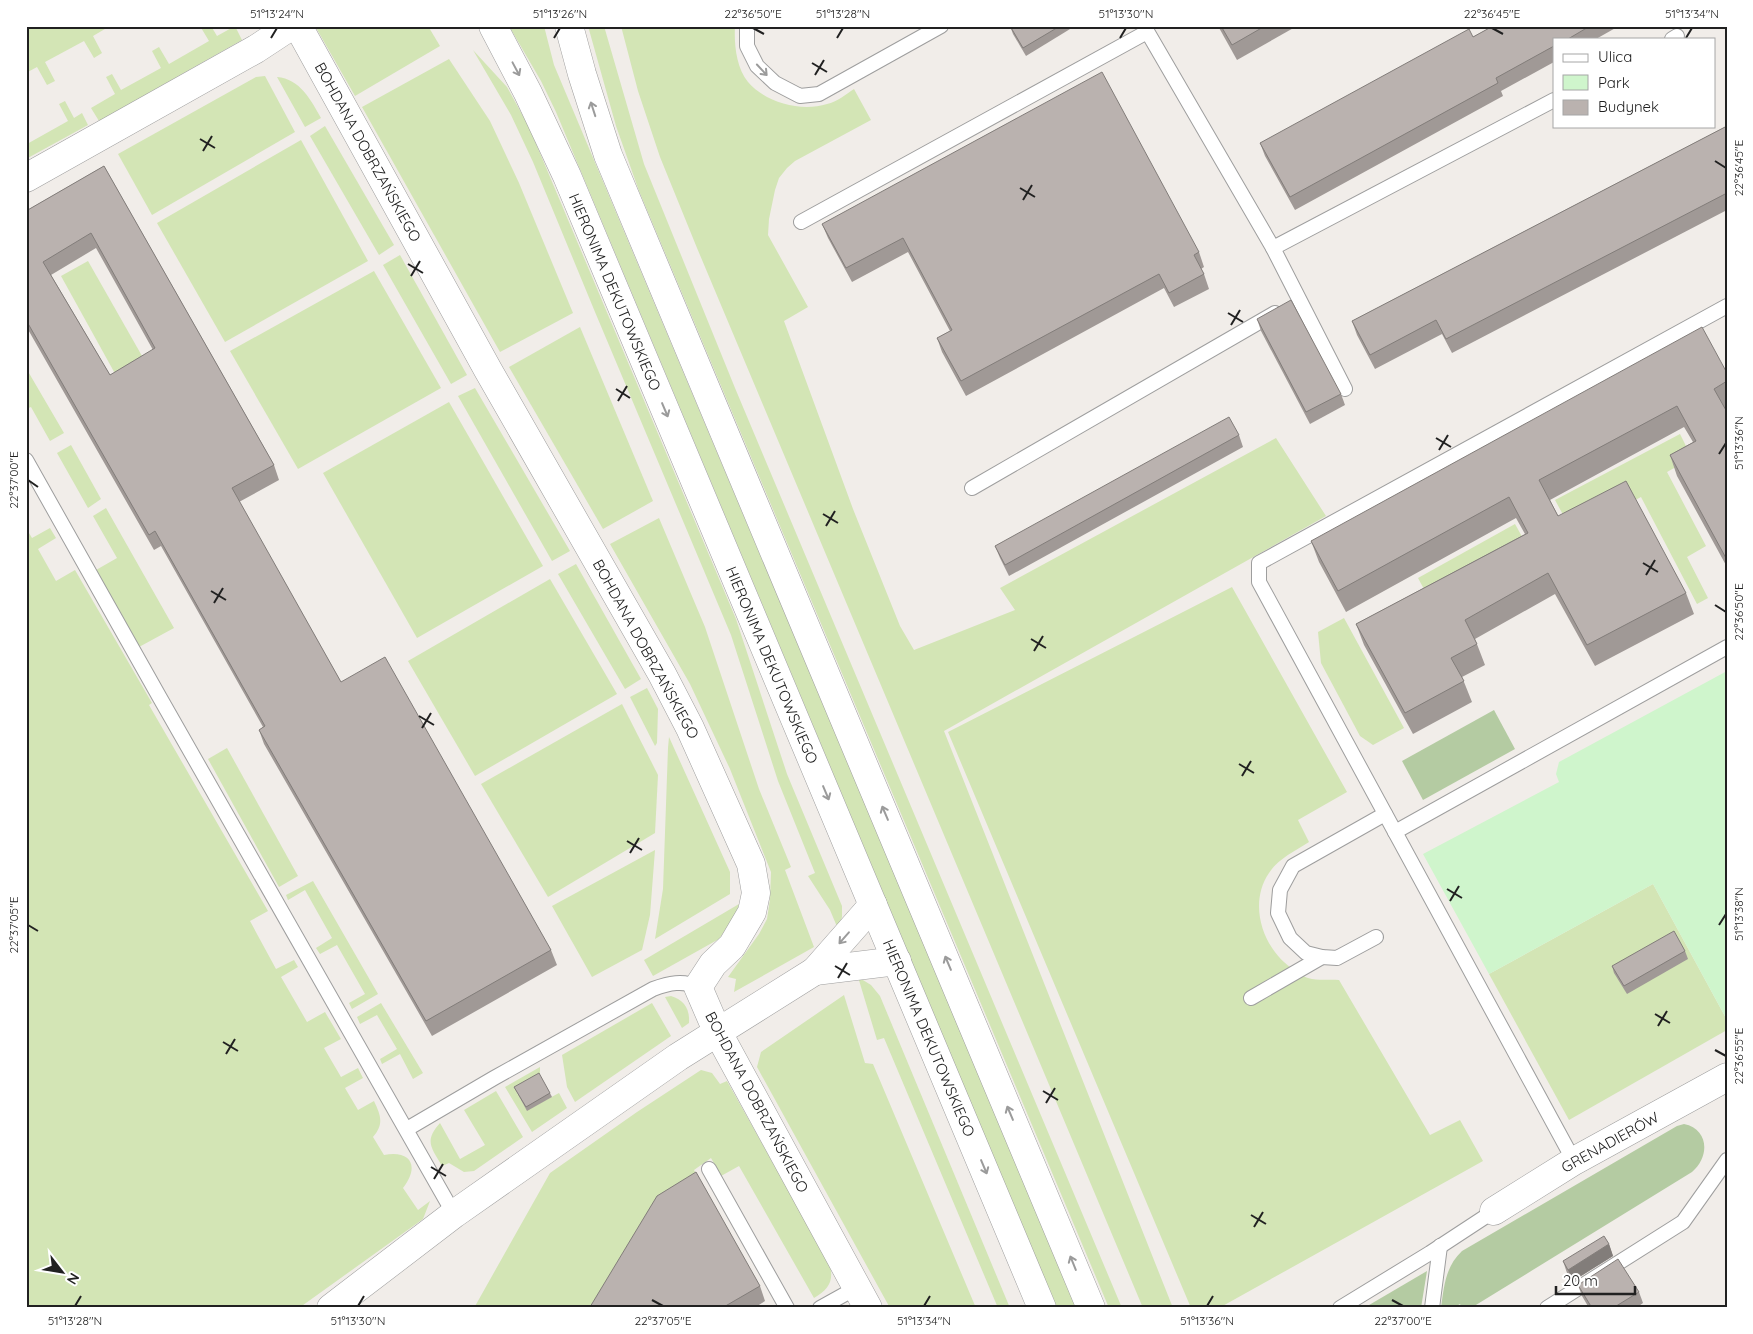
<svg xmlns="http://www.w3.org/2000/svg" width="1753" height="1334" font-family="Quicksand,sans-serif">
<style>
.grass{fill:#d3e5b5}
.forest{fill:#b4cba2}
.park{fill:#cff5cc}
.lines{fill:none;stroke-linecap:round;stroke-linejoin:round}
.service-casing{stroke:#9e9e9e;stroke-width:16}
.minor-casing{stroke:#9e9e9e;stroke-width:29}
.tertiary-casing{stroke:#9e9e9e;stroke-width:29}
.service{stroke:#fff;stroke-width:14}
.minor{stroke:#fff;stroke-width:28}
.tertiary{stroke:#fff;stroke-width:28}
.wall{fill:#a09996;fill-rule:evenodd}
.shaded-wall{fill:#827d7a}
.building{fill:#bab2af;stroke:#827d7a;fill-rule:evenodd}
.oneway{stroke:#9b9b9b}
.ticks{fill:none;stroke:#212121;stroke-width:2}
.labels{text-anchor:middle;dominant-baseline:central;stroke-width:5;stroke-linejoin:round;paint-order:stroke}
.street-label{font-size:15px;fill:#212121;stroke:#fff}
.neatline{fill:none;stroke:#212121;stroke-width:2}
.ticks-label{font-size:12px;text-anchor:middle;fill:#212121}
</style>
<rect width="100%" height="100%" fill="#f1ede9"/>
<g class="grass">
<polygon points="26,26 110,26 93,36 102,53 94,58 84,41 45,62 55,81 47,85 37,67 26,73"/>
<polygon points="200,26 211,26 217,36 235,26 242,40 99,121 91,108 115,94 106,77 112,74 121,90 161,68 152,51 159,47 169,64 209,41"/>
<polygon points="315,26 428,26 440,46 355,96"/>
<polygon points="509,26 544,26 554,65 1077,1308 1057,1308 556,112 541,81"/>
<polygon points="588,26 604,26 644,164 735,388 1122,1308 1109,1308 639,191 616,126"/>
<path d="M 621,26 L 735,26 C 734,44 736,67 748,82 C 766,103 801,112 827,104 C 837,102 846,94 854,89 L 871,120 L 795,161 L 787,168 L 779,178 L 775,190 L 769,219 L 768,235 L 808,307 L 784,321 L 853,509 L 900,626 L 914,650 L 1015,610 L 1000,588 L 1276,438 L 1326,516 L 944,731 L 1173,1308 L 1143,1308 L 697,248 L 660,157 L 638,91 Z"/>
<polygon points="473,50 507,87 529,127 736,619 787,774 842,906 842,917 838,929 830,910 808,876 815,873 778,781 731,635 595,312 533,162 511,115"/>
<polygon points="449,59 490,121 519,183 573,313 500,352 362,107"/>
<polygon points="265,76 295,132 152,215 118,154 256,77"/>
<path d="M 277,77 C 300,79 311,100 321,118 L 305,127 Z"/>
<polygon points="65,101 74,118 82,113 88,125 26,159 26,142 27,144 68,121 59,104"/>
<polygon points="325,126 394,245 379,255 310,136"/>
<polygon points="301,140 368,261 225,342 157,223"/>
<polygon points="400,255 467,375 451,384 383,265"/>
<polygon points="88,261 146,363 118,379 61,276"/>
<polygon points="374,271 441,388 298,469 230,351"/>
<polygon points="580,327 653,501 603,529 509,367"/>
<polygon points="26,368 64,433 50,441 31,407 26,409"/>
<polygon points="475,388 570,551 552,561 458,396"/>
<polygon points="449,402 543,566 417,638 323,473"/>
<polygon points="1680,434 1692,458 1667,472 1706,546 1687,557 1708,598 1697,604 1641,497 1573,533 1555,500"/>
<polygon points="71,445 101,499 88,508 57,453"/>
<polygon points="106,508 174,628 139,647 96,570 117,558 93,516"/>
<polygon points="659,518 705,627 759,789 791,867 785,870 814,947 734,992 736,979 728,977 759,934 767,919 770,899 771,872 730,769 690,684 610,544"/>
<polygon points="1515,524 1530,551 1432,604 1418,578"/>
<path d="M 26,528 L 32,538 L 50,528 L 56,538 L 38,549 L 56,581 L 75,570 L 152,703 L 149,705 L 268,911 L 250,921 L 276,969 L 294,960 L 298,967 L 281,977 L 307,1022 L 325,1012 L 341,1039 L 324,1048 L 341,1077 L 358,1068 L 363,1078 L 345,1088 L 358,1110 L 374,1101 C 381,1116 384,1124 373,1137 L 384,1155 C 411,1150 420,1166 403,1188 L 418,1210 L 430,1201 L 423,1219 L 299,1308 L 26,1308 Z"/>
<polygon points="576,564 641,679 625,689 558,574"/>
<polygon points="550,579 617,694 475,776 408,661"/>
<path d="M 1232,587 L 1347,792 L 1298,820 L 1309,842 C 1295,851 1278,859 1269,873 C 1247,905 1264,952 1295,970 C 1299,973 1304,977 1308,978 C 1318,981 1330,979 1339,980 L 1430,1135 L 1460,1120 L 1483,1161 L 1219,1308 L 1191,1308 L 948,732 Z"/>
<polygon points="1344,618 1404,728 1373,745 1360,736 1321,663 1318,632"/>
<polygon points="647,688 658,709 657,743 655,746 630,697"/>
<polygon points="622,704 658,775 655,833 548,897 481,784"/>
<polygon points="669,737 730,872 730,894 655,939 663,889 668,748"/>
<polygon points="227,748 298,876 279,887 208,759"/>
<polygon points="655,850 650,915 642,950 592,977 552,906"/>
<polygon points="313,881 378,994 352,1009 349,1003 365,994 337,945 320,954 316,948 332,938 305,890 288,900 286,895"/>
<polygon points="1653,884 1727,1020 1727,1030 1569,1120 1489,974"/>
<polygon points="739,904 736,914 719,939 653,976 644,960"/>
<polygon points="858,977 871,985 880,996 1010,1308 998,1308 884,1038 877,1040"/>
<polygon points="844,995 865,1063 873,1064 976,1308 890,1308 757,1067 761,1052"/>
<path d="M 671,996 C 684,1000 690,1009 689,1023 L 682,1028 L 665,997 Z"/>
<polygon points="381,1003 423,1073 413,1079 400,1054 382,1064 380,1059 397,1049 377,1015 360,1024 357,1017"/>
<polygon points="652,1003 671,1036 575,1102 567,1087 562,1055"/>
<polygon points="540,1067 540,1077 516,1091 527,1110 559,1093 567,1108 532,1132 505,1087"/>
<path d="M 701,1070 L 712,1073 L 720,1084 L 727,1081 L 830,1265 C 834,1282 828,1290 814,1298 L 739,1166 L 721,1176 L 711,1158 L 694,1170 L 702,1184 L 696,1188 L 602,1308 L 474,1308 L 550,1173 L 637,1112 Z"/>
<path d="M 496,1091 L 523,1137 L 474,1171 L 464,1172 L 449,1163 L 442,1166 C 431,1147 424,1141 440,1123 L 460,1159 L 485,1145 L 464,1110 Z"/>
</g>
<g class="forest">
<polygon points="1494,710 1515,749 1423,800 1402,761"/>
<path d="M 1684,1124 C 1709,1129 1710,1157 1692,1172 L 1471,1308 L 1462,1308 L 1460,1304 L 1453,1308 L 1441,1308 C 1444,1287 1445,1267 1462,1251 L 1677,1126 Z"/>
<polygon points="1427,1271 1421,1308 1364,1308"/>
</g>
<polygon class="park" points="1727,671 1727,1020 1653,884 1489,974 1423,854 1559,782 1556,774 1559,762"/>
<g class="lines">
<g class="service-casing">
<g id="service">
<polyline points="747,26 747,46 757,66 775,83 800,96 819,94 941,26"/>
<polyline points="1144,26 1273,248 1345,389"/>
<polyline points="1672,39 1677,36"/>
<polyline points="801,222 1147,32"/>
<polyline points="1273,248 1554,100"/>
<polyline points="26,460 160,698 454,1214"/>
<polyline points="972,488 1275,313"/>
<polyline points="1395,832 1727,647"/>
<polyline points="1376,937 1337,958 1322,957 1306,953 1290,938 1278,913 1280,890 1293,866 1385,814"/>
<polyline points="1251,998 1322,957"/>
<path d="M 407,1129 L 494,1078 L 653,989 C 669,983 683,980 698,987"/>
<polyline points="1574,1161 1259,582 1259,563 1727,306"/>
<polyline points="709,1169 787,1308"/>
<polyline points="820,1308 856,1288"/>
<polyline points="1340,1308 1430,1253 1494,1211"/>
<polyline points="1432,1308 1440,1246"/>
<polyline points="1547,1308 1683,1222 1727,1160"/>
</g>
</g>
<g class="minor-casing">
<g id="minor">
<polyline points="298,26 488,370 662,674 690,728 751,864 756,893 752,912 732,946 713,964 698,987 717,1031 868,1308"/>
<polyline points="26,178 256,49 291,26"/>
<polyline points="815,971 897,961"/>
<polyline points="1494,1211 1574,1161 1727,1077"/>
<polyline points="331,1308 454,1214 678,1057 815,971 873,905"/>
</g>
</g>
<g class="tertiary-casing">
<g id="tertiary">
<polyline points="493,26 528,93 567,176 1042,1308"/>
<polyline points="569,26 582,74 608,155 1091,1308"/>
</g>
</g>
<use href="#service" class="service"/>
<use href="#minor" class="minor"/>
<use href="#tertiary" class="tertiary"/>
</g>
<g class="wall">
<polygon points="1010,26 1075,26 1026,56 1013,34"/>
<polygon points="1218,26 1297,26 1237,60"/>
<polygon points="1493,26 1619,26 1596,39 1554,39 1554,62 1501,91 1503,96 1295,210 1265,156 1260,143 1473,37"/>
<polygon points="1727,126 1727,210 1452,353 1442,334 1375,369 1357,335 1352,321"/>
<path d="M 104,166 L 274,465 L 279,480 L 239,502 L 341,682 L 551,950 L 557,965 L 432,1036 L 264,744 L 259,730 L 263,727 L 161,546 L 154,550 L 26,326 L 26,211 ZM 96,248 L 153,350 L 110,375 L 51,275 Z"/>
<polygon points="822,224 1199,252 1204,267 1201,269 1204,274 1209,289 1174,307 1164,288 966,396 942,352 937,338 950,331 908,252 852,282 828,238"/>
<polygon points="1257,319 1341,394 1345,405 1310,424 1261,331"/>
<polygon points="1727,373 1727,407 1724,408 1727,412 1727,567 1677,476 1670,455 1693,442 1684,427 1550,500 1558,516 1686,593 1694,614 1595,666 1555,594 1475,639 1485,665 1462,677 1472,702 1413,734 1364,645 1356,624 1525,534 1516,518 1346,612 1319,562 1311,541"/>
<polygon points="1239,435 1243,447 1009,576 1000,558 995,546"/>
<polygon points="1685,951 1688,959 1627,994 1614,973 1612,966"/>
<polygon points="514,1087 550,1093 552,1097 527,1111"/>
<polygon points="1609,1244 1613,1256 1573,1281 1567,1273 1563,1261"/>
<polygon points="1578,1285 1639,1292 1643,1303 1636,1308 1589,1308 1582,1296"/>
<polygon points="760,1286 765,1301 754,1308 590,1308"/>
</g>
<polygon class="shaded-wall" points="1609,1244 1613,1256 1573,1281 1568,1270"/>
<g class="building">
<polygon points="1010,26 1060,26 1023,48"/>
<polygon points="1221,26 1265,26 1232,45"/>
<polygon points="1493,26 1590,26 1568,39 1554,39 1554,46 1496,78 1498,83 1290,197 1260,143 1469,29 1473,37"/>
<polygon points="1102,72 1199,252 1194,255 1204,274 1169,293 1159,274 961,381 937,338 952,330 903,238 846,268 822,224"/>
<polygon points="1727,126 1727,193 1446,339 1436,320 1370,355 1352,321"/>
<path d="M 104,166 L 274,465 L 232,488 L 341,682 L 385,657 L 551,950 L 426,1021 L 259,730 L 265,726 L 155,531 L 149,535 L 26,320 L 26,211 ZM 91,233 L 155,348 L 110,375 L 43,262 Z"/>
<polygon points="1291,300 1341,394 1306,412 1257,319"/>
<polygon points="1702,327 1727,373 1727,381 1714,389 1727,412 1727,560 1670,455 1696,441 1677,406 1539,480 1558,516 1626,481 1686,593 1587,645 1548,573 1465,620 1477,644 1451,658 1464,681 1405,713 1356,624 1528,533 1509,497 1338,591 1311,541"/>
<polygon points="1229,417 1239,435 1005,565 995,546"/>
<polygon points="1674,931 1685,951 1624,986 1612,966"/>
<polygon points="539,1073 550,1093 526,1107 514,1087"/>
<polygon points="696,1172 760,1286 722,1308 590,1308 590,1307 657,1196"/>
<polygon points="1604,1236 1609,1244 1568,1270 1563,1261"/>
<polygon points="1618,1259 1639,1292 1613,1308 1592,1308 1578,1285"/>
</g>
<defs><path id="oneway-shaft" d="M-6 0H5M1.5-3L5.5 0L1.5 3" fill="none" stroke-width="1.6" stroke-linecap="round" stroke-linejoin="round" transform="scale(1.25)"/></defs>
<g class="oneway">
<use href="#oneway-shaft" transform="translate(516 69) rotate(62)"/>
<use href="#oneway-shaft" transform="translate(762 70) rotate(47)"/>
<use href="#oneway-shaft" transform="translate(593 109) rotate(-108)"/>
<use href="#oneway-shaft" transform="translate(665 410) rotate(67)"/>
<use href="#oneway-shaft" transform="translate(826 793) rotate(67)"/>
<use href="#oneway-shaft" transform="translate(885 813) rotate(-113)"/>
<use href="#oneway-shaft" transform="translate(844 938) rotate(131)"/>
<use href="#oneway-shaft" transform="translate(948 963) rotate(-113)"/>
<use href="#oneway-shaft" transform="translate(1010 1113) rotate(-113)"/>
<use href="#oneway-shaft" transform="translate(984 1167) rotate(67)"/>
<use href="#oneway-shaft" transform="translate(1073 1263) rotate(-112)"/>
</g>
<path class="ticks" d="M 753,28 L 764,34M 1492,28 L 1503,34M 271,38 L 277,28M 554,38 L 560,28M 837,38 L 843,28M 1120,38 L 1126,28M 1686,38 L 1692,28M 812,63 L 827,72M 815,75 L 824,60M 200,139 L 215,148M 203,151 L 212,136M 1715,161 L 1726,168M 1020,188 L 1035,197M 1023,200 L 1032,185M 408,264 L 423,273M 411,276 L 420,261M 1228,313 L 1243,322M 1231,325 L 1240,310M 616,389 L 630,398M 618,401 L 627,386M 1436,438 L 1451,447M 1439,450 L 1448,435M 1719,454 L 1726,443M 28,480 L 38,487M 823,514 L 838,523M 826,526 L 835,511M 1643,563 L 1658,572M 1646,575 L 1655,560M 211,591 L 226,600M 214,603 L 223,588M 1715,605 L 1726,612M 1031,639 L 1046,648M 1034,651 L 1043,636M 419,716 L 434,725M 422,728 L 431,713M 1239,764 L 1254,773M 1242,776 L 1251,761M 627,841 L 642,850M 630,853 L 639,838M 1447,889 L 1462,898M 1450,901 L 1459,886M 28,925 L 38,931M 1719,925 L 1726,914M 835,966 L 850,975M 838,978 L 847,963M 1655,1014 L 1670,1023M 1658,1026 L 1667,1011M 223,1042 L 238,1051M 1715,1050 L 1726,1056M 226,1054 L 235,1039M 1043,1091 L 1058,1100M 1046,1103 L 1055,1088M 431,1167 L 446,1176M 434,1179 L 443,1164M 1251,1215 L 1266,1224M 1254,1227 L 1263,1212M 652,1300 L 663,1306M 1392,1300 L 1403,1306M 75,1306 L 81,1296M 358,1306 L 364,1296M 924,1306 L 930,1296M 1207,1306 L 1213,1296"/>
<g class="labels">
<g class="street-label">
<text transform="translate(368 152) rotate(61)">BOHDANA DOBRZAŃSKIEGO</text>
<text transform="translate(615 292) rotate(67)">HIERONIMA DEKUTOWSKIEGO</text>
<text transform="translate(646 649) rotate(61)">BOHDANA DOBRZAŃSKIEGO</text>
<text transform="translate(772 665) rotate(67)">HIERONIMA DEKUTOWSKIEGO</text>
<text transform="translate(929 1038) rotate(67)">HIERONIMA DEKUTOWSKIEGO</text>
<text transform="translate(757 1102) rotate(62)">BOHDANA DOBRZAŃSKIEGO</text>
<text transform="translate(1610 1142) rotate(-29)">GRENADIERÓW</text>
</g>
</g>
<rect width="1753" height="1334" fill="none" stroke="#ffffff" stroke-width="55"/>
<rect x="1553" y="38" width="162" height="90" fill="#ffffff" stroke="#a6a6a6"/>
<rect x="1563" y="54" width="25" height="8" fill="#ffffff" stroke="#a6a6a6"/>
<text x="1598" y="62" font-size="15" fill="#212121">Ulica</text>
<rect x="1563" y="75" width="25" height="15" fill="#cff5cc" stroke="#a6a6a6"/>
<text x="1598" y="88" font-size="15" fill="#212121">Park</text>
<rect x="1563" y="100" width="25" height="15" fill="#bab2af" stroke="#a6a6a6"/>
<text x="1598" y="112" font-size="15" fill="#212121">Budynek</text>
<g transform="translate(62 1272) rotate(121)" stroke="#ffffff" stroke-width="4" paint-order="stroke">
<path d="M0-4L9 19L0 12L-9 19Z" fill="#212121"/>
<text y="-8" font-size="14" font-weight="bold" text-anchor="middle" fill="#212121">N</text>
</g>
<path d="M1556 1286v8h79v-8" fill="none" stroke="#212121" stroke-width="2.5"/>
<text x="1563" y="1286" font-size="15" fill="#212121" stroke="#ffffff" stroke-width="4" paint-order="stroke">20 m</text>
<rect x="28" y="28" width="1698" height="1278" class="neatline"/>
<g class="ticks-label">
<text x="277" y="18">51°13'24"N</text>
<text x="560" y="18">51°13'26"N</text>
<text x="753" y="18">22°36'50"E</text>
<text x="843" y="18">51°13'28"N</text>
<text x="1126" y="18">51°13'30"N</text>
<text x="1492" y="18">22°36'45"E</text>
<text x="1692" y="18">51°13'34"N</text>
<text transform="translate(1739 168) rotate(-90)" y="4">22°36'45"E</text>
<text transform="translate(1739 443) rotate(-90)" y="4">51°13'36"N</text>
<text transform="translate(14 480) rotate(-90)" y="4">22°37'00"E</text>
<text transform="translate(1739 612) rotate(-90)" y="4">22°36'50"E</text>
<text transform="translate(1739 914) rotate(-90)" y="4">51°13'38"N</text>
<text transform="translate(14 925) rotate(-90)" y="4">22°37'05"E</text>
<text transform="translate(1739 1056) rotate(-90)" y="4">22°36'55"E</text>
<text x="75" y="1325">51°13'28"N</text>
<text x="358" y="1325">51°13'30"N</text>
<text x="663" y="1325">22°37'05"E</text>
<text x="924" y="1325">51°13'34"N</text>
<text x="1207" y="1325">51°13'36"N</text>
<text x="1403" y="1325">22°37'00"E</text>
</g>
</svg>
